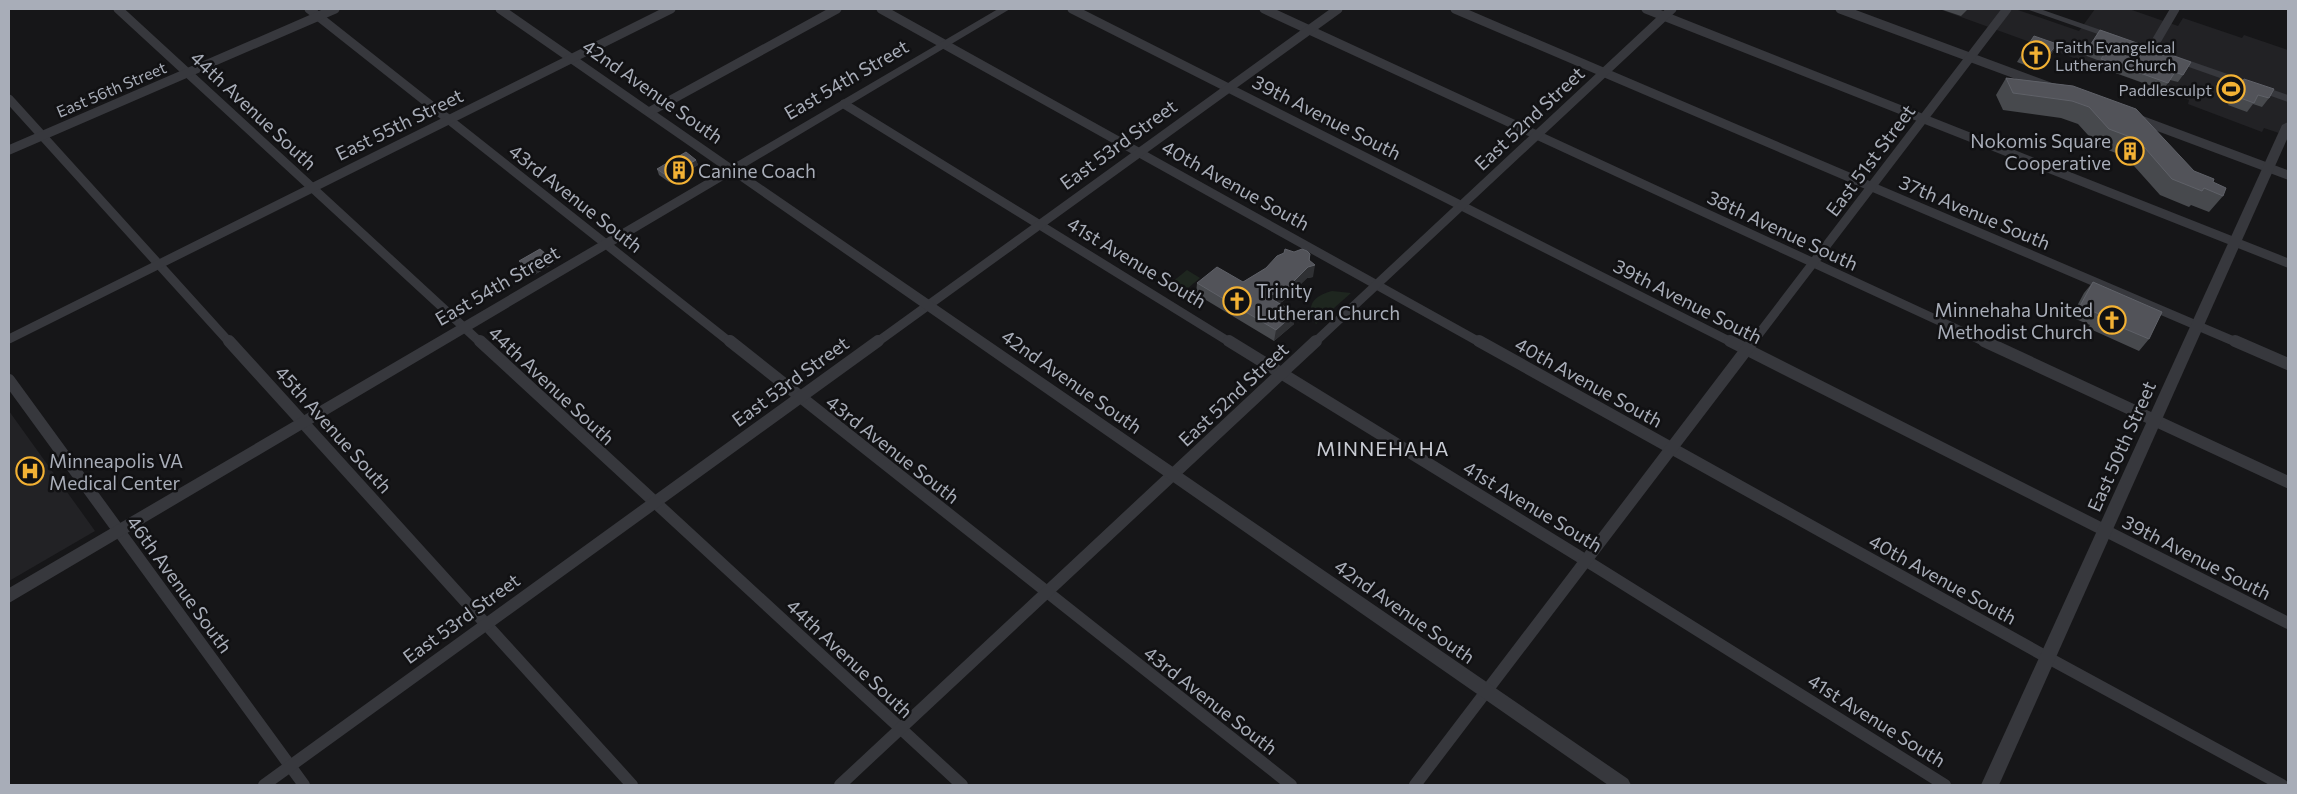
<svg xmlns="http://www.w3.org/2000/svg" width="2297" height="794" font-family="Commissioner,sans-serif">
<style>
.built{fill:#222225}
.green{fill:#1e261f}
.lines{fill:none;stroke-linecap:round;stroke-linejoin:round}
.minor-far1{stroke:#37383d;stroke-width:9}
.minor{stroke:#37383d;stroke-width:12}
.tertiary{fill:#37383d;fill-rule:evenodd}
.wall{fill:#47494d}
.shaded-wall{fill:#2f3033}
.building{fill:#525359;stroke:#5f6168}
.labels{text-anchor:middle;dominant-baseline:central;stroke-width:5;stroke-linejoin:round;paint-order:stroke}
.far-poi-label{font-size:16px;fill:#a8adb8;stroke:#111113;text-anchor:start}
.far-street-label{font-size:16px;fill:#a8adb8;stroke:#111113}
.street-label{font-size:19px;fill:#a8adb8;stroke:#111113}
.poi-label{font-size:19px;fill:#a8adb8;stroke:#111113;text-anchor:start}
.neighbourhood-label{font-size:20px;letter-spacing:1px;fill:#c9ccd4;stroke:#111113}
</style>
<rect width="100%" height="100%" fill="#161618"/>
<g class="built">
<polygon points="1939,9 2015,9 2079,31 2095,9 2129,9 2178,26 2183,18 2242,38 2244,35 2288,50 2288,136 2264,128 2262,132 2188,104 2189,100"/>
<polygon points="9,411 95,531 9,581 9,410"/>
</g>
<g class="green">
<polygon points="1187,270 1200,278 1188,288 1188,291 1181,296 1166,287"/>
<path d="M 1332,291 L 1351,293 L 1316,324 C 1305,307 1312,296 1332,291 Z"/>
</g>
<g class="lines">
<g class="minor-far1">
<polyline points="118,9 481,343"/>
<polyline points="309,9 731,343"/>
<polyline points="500,9 732,170"/>
<polyline points="881,9 1481,343"/>
<polyline points="1072,9 1733,343"/>
<polyline points="1264,9 1987,343"/>
<polyline points="1455,9 2238,343"/>
<polyline points="1646,9 2288,263"/>
<polyline points="1840,9 2050,87"/>
<polyline points="2151,50 2175,9"/>
<polyline points="9,99 230,343"/>
<polyline points="844,104 1231,343"/>
<polyline points="649,112 837,9"/>
<polyline points="2138,119 2288,175"/>
<polyline points="9,150 335,9"/>
<polyline points="9,339 671,9"/>
<polyline points="876,343 1338,9"/>
<polyline points="1314,343 1672,9"/>
<polyline points="1752,343 2007,9"/>
</g>
<g class="minor">
<polyline points="229,341 632,785"/>
<polyline points="480,341 962,785"/>
<polyline points="730,341 1291,785"/>
<polyline points="1229,341 1598,568 1945,785"/>
<polyline points="1479,341 2052,660 2282,785"/>
<polyline points="1730,341 2288,623"/>
<polyline points="1984,341 2288,482"/>
<polyline points="2235,341 2288,364"/>
<polyline points="9,380 304,785"/>
<polyline points="264,785 878,341"/>
<polyline points="840,785 1316,341"/>
<polyline points="1415,785 1753,341"/>
</g>
<g class="tertiary">
<polygon points="998,9 1010,9 740,170 1628,779 1631,785 1608,785 732,175 9,603 9,588"/>
<polygon points="2026,9 2040,9 2121,37 2116,40 2112,39"/>
<polygon points="2173,55 2288,95 2288,102 2169,60 2168,58"/>
<polygon points="2288,122 2288,137 1999,785 1981,785 2282,125"/>
</g>
</g>
<g class="wall">
<polygon points="1940,9 1968,9 1961,16"/>
<polygon points="2100,30 2183,75 2178,82 2170,80 2163,90 2096,66 2100,61 2084,55"/>
<polygon points="2057,44 2052,53 2038,70 2017,62 2022,54"/>
<polygon points="2006,78 2073,86 2194,171 2213,182 2223,196 2209,212 2191,205 2189,207 2160,195 2126,157 2098,146 2078,124 2061,118 2003,110 1996,95"/>
<polygon points="2244,79 2269,98 2262,107 2253,104 2247,112 2228,105 2237,87"/>
<polygon points="696,160 698,165 669,182 659,175 657,169"/>
<polygon points="1294,252 1310,254 1310,261 1313,277 1307,278 1282,302 1279,303 1294,324 1274,341 1196,294 1197,283 1243,282"/>
<polygon points="553,260 555,263 534,275 521,264 519,261"/>
<polygon points="2093,282 2149,339 2139,351 2088,328 2090,325 2071,317 2084,293"/>
</g>
<g class="shaded-wall">
<polygon points="2057,44 2052,53 2038,70 2043,61"/>
<polygon points="696,160 698,165 669,182 667,176"/>
<polygon points="1310,254 1308,267 1315,265 1313,277 1307,278 1282,302 1266,307 1267,296 1309,260"/>
<polygon points="553,260 555,263 534,275 532,272"/>
<polygon points="1295,313 1294,324 1274,341 1276,330"/>
</g>
<g class="building">
<polygon points="2100,30 2191,62 2183,75 2175,72 2168,83 2101,59 2105,53 2089,47"/>
<polygon points="2034,36 2057,44 2043,61 2022,54"/>
<polygon points="2006,78 2073,86 2136,109 2194,171 2214,179 2213,182 2226,188 2223,196 2204,188 2202,191 2172,179 2138,140 2109,129 2089,107 2072,101 2013,93"/>
<polygon points="2244,79 2274,89 2269,98 2258,95 2254,103 2235,96"/>
<polygon points="686,152 696,160 667,176 657,169"/>
<polygon points="540,249 553,260 532,272 519,261"/>
<polygon points="1285,249 1294,252 1302,249 1307,251 1310,254 1309,260 1315,265 1308,267 1284,291 1267,296 1295,313 1276,330 1197,283 1217,267 1243,282 1266,268 1277,256 1284,253"/>
<polygon points="2093,282 2162,312 2149,339 2097,317 2099,314 2080,306"/>
</g>
<defs>
<g id="church-ring" transform="scale(1.4375)"><circle r="9.5" fill="#111113" stroke="#f2b134" stroke-width="1.5"/><path d="M-1.2-6h2.4v3.5h3.3v2.4h-3.3V6h-2.4V-.1h-3.3v-2.4h3.3Z" fill="#f2b134"/></g>
<g id="stadium-ring" transform="scale(1.4375)"><circle r="9.5" fill="#111113" stroke="#f2b134" stroke-width="1.5"/><path d="M0-5a6.5 5 0 1 0 0 10a6.5 5 0 1 0 0-10ZM-3.5-1.8h7v3.6h-7Z" fill="#f2b134"/></g>
<g id="building-ring" transform="scale(1.4375)"><circle r="9.5" fill="#111113" stroke="#f2b134" stroke-width="1.5"/><path d="M-4-6H4V6H1V3H-1V6H-4ZM-2.5-4.3h1.7v1.8h-1.7ZM.8-4.3h1.7v1.8H.8ZM-2.5-1h1.7V.8h-1.7ZM.8-1h1.7V.8H.8Z" fill="#f2b134"/></g>
<g id="hospital-ring" transform="scale(1.4375)"><circle r="9.5" fill="#111113" stroke="#f2b134" stroke-width="1.5"/><path d="M-5-5h3v3.5h4V-5h3V5h-3V1.5h-4V5h-3Z" fill="#f2b134"/></g>
</defs>
<g fill-rule="evenodd">
<use href="#church-ring" x="2036" y="55"/>
<use href="#stadium-ring" x="2231" y="89"/>
<use href="#building-ring" x="2130" y="151"/>
<use href="#building-ring" x="679" y="170"/>
<use href="#church-ring" x="1237" y="301"/>
<use href="#church-ring" x="2112" y="320"/>
<use href="#hospital-ring" x="30" y="471"/>
</g>
<g class="labels">
<g class="far-poi-label">
<text x="2055" y="46">Faith Evangelical<tspan x="2055" dy="18">Lutheran Church</tspan></text>
<text x="2212" y="89" text-anchor="end">Paddlesculpt</text>
</g>
<g class="far-street-label">
<text transform="translate(111 89) rotate(-23)">East 56th Street</text>
</g>
<g class="street-label">
<text transform="translate(846 79) rotate(-30)">East 54th Street</text>
<text transform="translate(653 91) rotate(35)">42nd Avenue South</text>
<text transform="translate(254 110) rotate(43)">44th Avenue South</text>
<text transform="translate(1327 117) rotate(27)">39th Avenue South</text>
<text transform="translate(1529 118) rotate(-43)">East 52nd Street</text>
<text transform="translate(399 124) rotate(-26)">East 55th Street</text>
<text transform="translate(1118 144) rotate(-36)">East 53rd Street</text>
<text transform="translate(1870 160) rotate(-53)">East 51st Street</text>
<text transform="translate(1236 185) rotate(29)">40th Avenue South</text>
<text transform="translate(576 198) rotate(38)">43rd Avenue South</text>
<text transform="translate(1975 212) rotate(23)">37th Avenue South</text>
<text transform="translate(1783 230) rotate(25)">38th Avenue South</text>
<text transform="translate(1137 262) rotate(31)">41st Avenue South</text>
<text transform="translate(497 285) rotate(-30)">East 54th Street</text>
<text transform="translate(1688 301) rotate(27)">39th Avenue South</text>
<text transform="translate(790 381) rotate(-36)">East 53rd Street</text>
<text transform="translate(1072 381) rotate(35)">42nd Avenue South</text>
<text transform="translate(1589 382) rotate(29)">40th Avenue South</text>
<text transform="translate(552 385) rotate(43)">44th Avenue South</text>
<text transform="translate(1233 394) rotate(-43)">East 52nd Street</text>
<text transform="translate(334 429) rotate(48)">45th Avenue South</text>
<text transform="translate(2121 446) rotate(-66)">East 50th Street</text>
<text transform="translate(893 449) rotate(38)">43rd Avenue South</text>
<text transform="translate(1533 506) rotate(31)">41st Avenue South</text>
<text transform="translate(2197 557) rotate(27)">39th Avenue South</text>
<text transform="translate(1943 579) rotate(29)">40th Avenue South</text>
<text transform="translate(180 584) rotate(54)">46th Avenue South</text>
<text transform="translate(1405 611) rotate(35)">42nd Avenue South</text>
<text transform="translate(461 618) rotate(-36)">East 53rd Street</text>
<text transform="translate(850 658) rotate(43)">44th Avenue South</text>
<text transform="translate(1211 700) rotate(38)">43rd Avenue South</text>
<text transform="translate(1877 720) rotate(32)">41st Avenue South</text>
</g>
<g class="poi-label">
<text x="2111" y="140" text-anchor="end">Nokomis Square<tspan x="2111" dy="22">Cooperative</tspan></text>
<text x="698" y="170">Canine Coach</text>
<text x="1256" y="290">Trinity<tspan x="1256" dy="22">Lutheran Church</tspan></text>
<text x="2093" y="309" text-anchor="end">Minnehaha United<tspan x="2093" dy="22">Methodist Church</tspan></text>
<text x="49" y="460">Minneapolis VA<tspan x="49" dy="22">Medical Center</tspan></text>
</g>
<g class="neighbourhood-label">
<text x="1383" y="448">MINNEHAHA</text>
</g>
</g>
<rect width="2297" height="794" fill="none" stroke="#a8adb8" stroke-width="20"/>
</svg>
